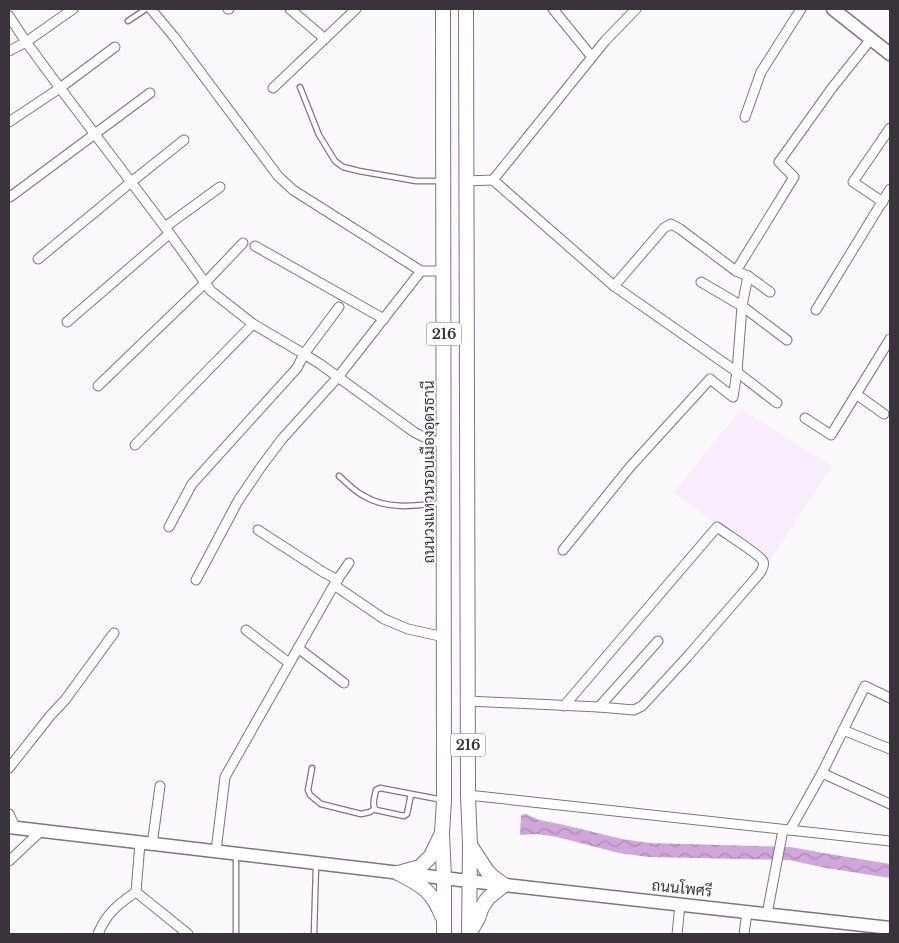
<svg xmlns="http://www.w3.org/2000/svg" width="899" height="943" font-family="'Libre Baskerville',Sarabun,serif">
<style>
.built{fill:#f9ecfc}
.water{fill:url(#water-waves)}
.lines{fill:none;stroke-linecap:round;stroke-linejoin:round}
.lane-casing{stroke:#817385;stroke-width:7}
.street-casing{stroke:#817385;stroke-width:11}
.secondary-casing{stroke:#817385;stroke-width:15}
.primary-casing{stroke:#817385;stroke-width:16}
.lane{stroke:#fff;stroke-width:4.5}
.street{stroke:#fff;stroke-width:9}
.secondary{stroke:#fff;stroke-width:12}
.primary{stroke:#fff;stroke-width:14}
.labels{text-anchor:middle;dominant-baseline:central;stroke-width:4;stroke-linejoin:round;paint-order:stroke}
.shield{fill:#fff;stroke:#747076;stroke-width:1}
.shield-label{font-size:14px;font-weight:bold;fill:#39333b}
.street-label{font-size:15px;fill:#39333b;stroke:#fff}
</style>
<defs>
<pattern id="water-waves" width="16" height="10" patternUnits="userSpaceOnUse" patternTransform="scale(1.25)"><rect width="16" height="10" fill="#d0a6db"/><path d="M0 5q4-4 8 0t8 0" fill="none" stroke="#aa88b3"/></pattern>
</defs>
<rect width="100%" height="100%" fill="#fcf9fd"/>
<polygon class="built" points="741,409 832,466 770,561 673,493"/>
<polygon class="water" points="526,814 539,820 560,824 622,839 649,843 790,847 829,854 890,864 890,878 826,868 789,860 648,857 619,853 557,837 537,834 520,835 521,815"/>
<g class="lines">
<g class="lane-casing">
<g id="lane">
<polyline points="128,21 146,9"/>
<polyline points="300,87 319,135 335,161 343,167 359,171 416,181 442,181"/>
<path d="M 339,476 C 347,483 354,491 364,496 C 387,510 415,506 441,503"/>
<polyline points="312,768 308,790 310,795 321,804 361,814 370,812 374,809"/>
<path d="M 411,794 L 407,814 L 404,816 L 376,810 C 371,805 375,796 376,790 L 380,788 L 443,800"/>
<polyline points="236,934 236,855"/>
<polyline points="314,934 316,866"/>
</g>
</g>
<g class="street-casing">
<g id="street">
<polyline points="151,9 175,38 278,176 293,190 421,271 444,271"/>
<polyline points="228,9 229,9"/>
<polyline points="290,9 325,39"/>
<polyline points="553,9 592,57"/>
<path d="M 9,16 L 26,42 L 60,88 L 165,227 L 211,291 L 253,324 L 304,354 L 320,364 L 414,432 C 424,438 432,441 444,443"/>
<polyline points="9,51 26,42 73,9"/>
<polyline points="273,88 356,9"/>
<polyline points="745,117 761,72 801,9"/>
<polyline points="9,122 60,88 115,47"/>
<polyline points="493,180 614,286 737,372 777,403"/>
<polyline points="466,181 493,180 605,41 636,9"/>
<polyline points="10,197 150,93"/>
<polyline points="883,202 853,182 890,128"/>
<polyline points="165,227 220,187"/>
<polyline points="255,246 384,319"/>
<polyline points="38,259 130,183 184,140"/>
<polyline points="701,282 742,306 787,340"/>
<polyline points="614,286 664,228 671,224 680,229 736,271"/>
<polyline points="770,292 748,276 736,271 794,177 779,162 832,88 871,39"/>
<polyline points="816,310 890,189"/>
<polyline points="67,322 169,234"/>
<polyline points="98,386 205,283 243,243"/>
<polyline points="856,394 884,414"/>
<polyline points="805,418 831,435 890,339"/>
<polyline points="135,445 253,324"/>
<polyline points="169,527 192,484 297,368 304,354 339,307"/>
<polyline points="258,530 323,572 338,580"/>
<polyline points="563,550 630,467 710,379 733,397 737,372 742,306 748,276"/>
<polyline points="196,580 238,501 261,467 282,439 338,377 421,271"/>
<polyline points="335,583 349,563"/>
<polyline points="246,630 289,663"/>
<polyline points="298,648 344,683"/>
<path d="M 468,701 L 599,707 L 634,710 L 642,706 L 688,656 L 760,573 C 762,569 765,566 763,561 C 759,554 725,533 717,527 L 564,706"/>
<polyline points="599,707 658,641"/>
<polyline points="843,730 890,749"/>
<polyline points="9,768 50,716 65,700 114,633"/>
<polyline points="822,773 890,804"/>
<polyline points="468,795 890,841"/>
<polyline points="9,814 15,827"/>
<polyline points="790,830 822,773 865,686 890,698"/>
<polyline points="140,843 136,892 188,934"/>
<polyline points="152,845 160,786"/>
<polyline points="216,851 225,777 334,585 384,619 408,629 444,637"/>
<polyline points="9,861 41,831"/>
<polyline points="767,914 783,830"/>
<path d="M 98,934 C 106,914 118,904 136,892"/>
<polyline points="677,934 680,905"/>
<polyline points="744,934 747,912"/>
</g>
</g>
<g class="secondary-casing">
<g id="secondary">
<polyline points="833,9 890,54"/>
<polyline points="9,827 469,881 890,928"/>
</g>
</g>
<g class="primary-casing">
<g id="primary">
<polyline points="443,9 444,800 442,833 444,878 444,934"/>
<polyline points="466,9 468,795 470,845 469,934"/>
<path d="M 398,873 C 421,885 432,890 442,916"/>
<polyline points="398,873 420,867 431,856 441,835"/>
<polyline points="469,934 478,918 482,907 488,898 504,885 493,877 487,871 470,845"/>
</g>
</g>
<use href="#lane" class="lane"/>
<use href="#street" class="street"/>
<use href="#secondary" class="secondary"/>
<use href="#primary" class="primary"/>
</g>
<g class="labels">
<g class="shield">
<rect x="426.5" y="322.5" width="35" height="23" rx="4"/>
<rect x="450.5" y="733.5" width="35" height="23" rx="4"/>
</g>
<g class="shield-label">
<text x="444" y="334">216</text>
<text x="468" y="745">216</text>
</g>
<g class="street-label">
<text transform="translate(428 472) rotate(-90)">ถนนวงแหวนรอบเมืองอุดรธานี</text>
<text transform="translate(682 888) rotate(6)">ถนนโพศรี</text>
</g>
</g>
<rect width="899" height="943" fill="none" stroke="#39333b" stroke-width="20"/>
</svg>
